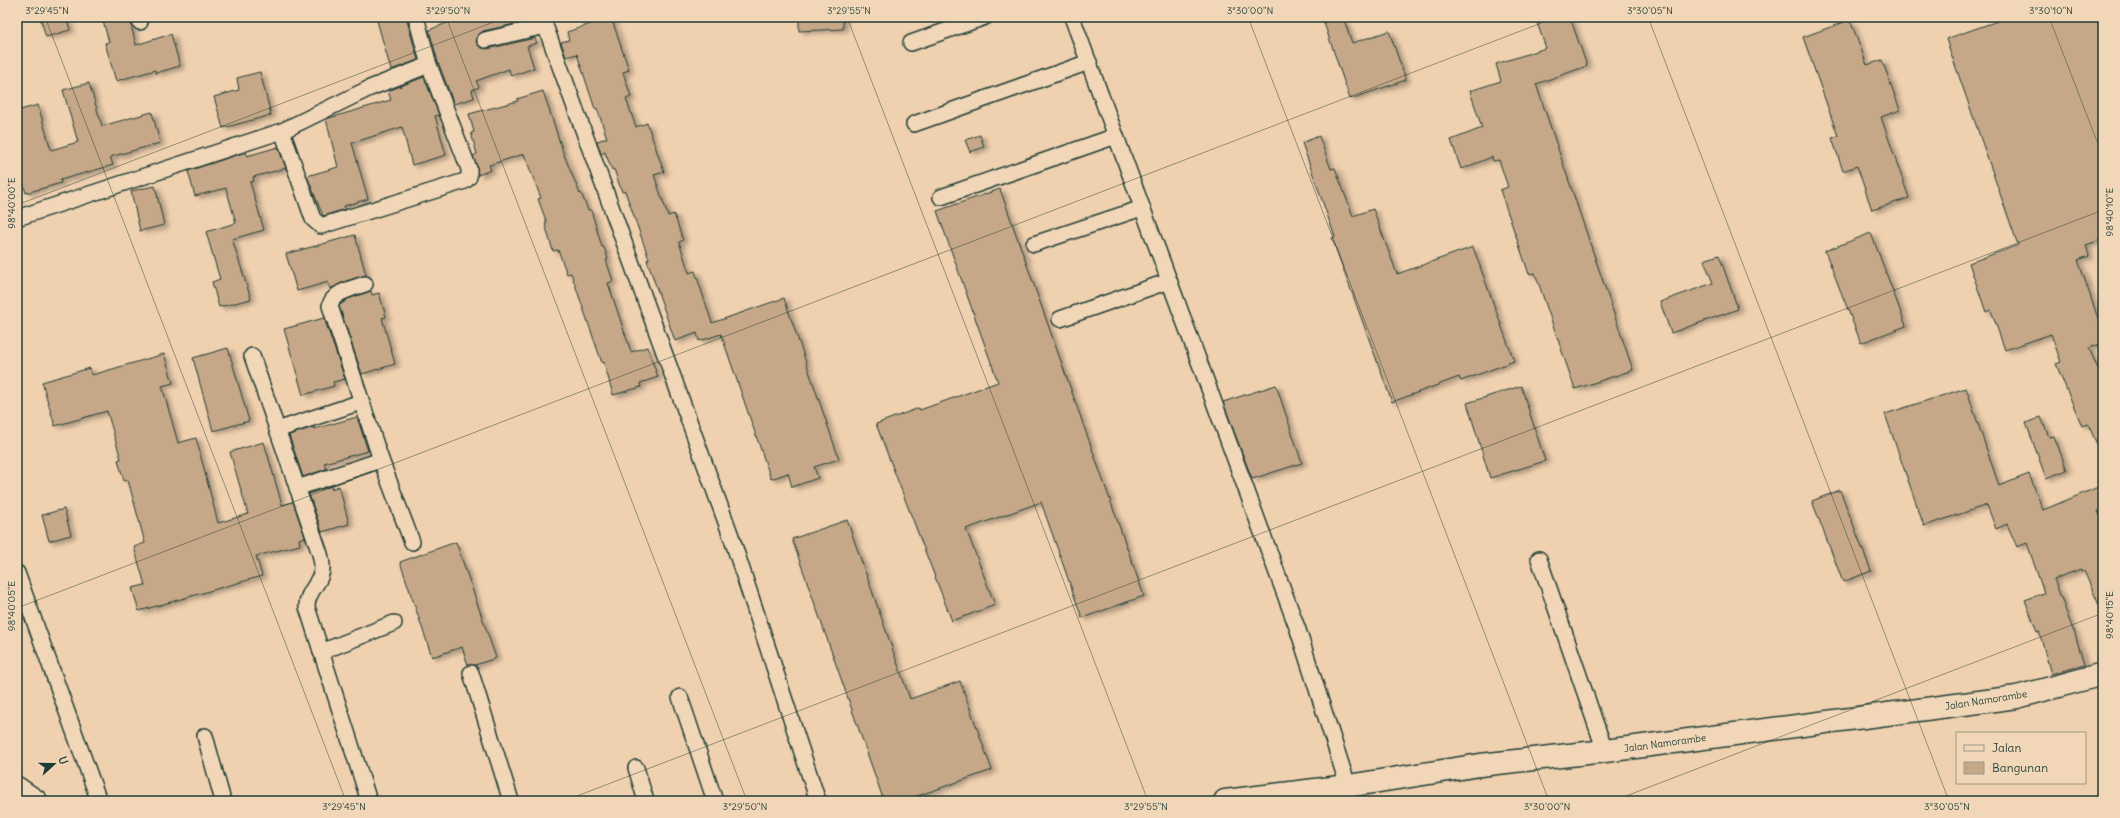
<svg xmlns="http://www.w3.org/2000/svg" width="2120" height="818" font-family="Delius,sans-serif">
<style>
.building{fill:#c6a888;stroke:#1f3d34;filter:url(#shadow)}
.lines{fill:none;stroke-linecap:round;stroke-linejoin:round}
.minor-casing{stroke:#1f3d34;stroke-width:18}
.secondary-casing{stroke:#1f3d34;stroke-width:25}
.minor{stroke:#f1d7b8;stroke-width:15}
.secondary{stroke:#f1d7b8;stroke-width:22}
.ticks{fill:none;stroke:#1f3d34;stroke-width:1;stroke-opacity:0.45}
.labels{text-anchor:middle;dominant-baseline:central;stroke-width:4;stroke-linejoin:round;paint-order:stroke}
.street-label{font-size:10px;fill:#1f3d34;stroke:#f1d7b8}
.neatline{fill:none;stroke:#1f3d34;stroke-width:1.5}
.ticks-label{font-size:10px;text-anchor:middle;fill:#1f3d34}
</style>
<defs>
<filter id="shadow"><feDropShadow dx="4.5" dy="2.5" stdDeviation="2" flood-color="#0004"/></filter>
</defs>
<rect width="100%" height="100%" fill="#efd0af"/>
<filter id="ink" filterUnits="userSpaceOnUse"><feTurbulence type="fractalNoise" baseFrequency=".025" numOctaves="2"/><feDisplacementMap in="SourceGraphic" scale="8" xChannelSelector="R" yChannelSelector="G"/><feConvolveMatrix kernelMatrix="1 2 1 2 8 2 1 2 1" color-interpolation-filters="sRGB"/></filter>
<g filter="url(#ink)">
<g class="building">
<polygon points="40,17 66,17 70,30 46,37"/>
<polygon points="102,17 129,17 136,45 171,34 180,66 156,73 155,70 116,81 105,43 109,42"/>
<polygon points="376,17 406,17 418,60 391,70"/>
<polygon points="462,17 528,17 529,21 483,31 477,37 476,42 479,46 487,49 535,38 537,43 527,46 534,68 511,76 509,69 476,81 479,87 472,90 474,98 454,104 438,62 429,30"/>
<polygon points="611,17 629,70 623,72 631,97 626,99 636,127 647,123 664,172 654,175 668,216 674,214 683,240 679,242 689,273 695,271 712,323 784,298 839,459 814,467 818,478 792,487 788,473 771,479 721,334 699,341 697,333 675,341 647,260 649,259 625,191 622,192 614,169 612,170 605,152 601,154 597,141 607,138 597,108 595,109 577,54 566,57 561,42 569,40 567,32"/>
<polygon points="799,17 843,17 843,29 799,31"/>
<polygon points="1322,17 1343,17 1352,43 1389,31 1406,80 1350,99"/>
<polygon points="1535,17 1570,17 1587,66 1536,84 1633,370 1575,389 1535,273 1529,274 1500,190 1508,187 1499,160 1493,161 1492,157 1461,169 1451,140 1482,128 1470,91 1501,81 1496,64 1546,48"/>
<polygon points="2009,17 2103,17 2103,239 2086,245 2089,256 2078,260 2103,333 2103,343 2089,348 2103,381 2103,458 2088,424 2082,426 2056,364 2061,362 2051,334 2005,350 1991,310 1986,312 1969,263 2018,245 1946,39"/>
<polygon points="1850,20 1867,65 1882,60 1900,110 1881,117 1909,198 1872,210 1857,166 1843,171 1832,138 1838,136 1803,37"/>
<polygon points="260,72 271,115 223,128 214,97 239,90 237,78"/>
<polygon points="424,77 439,115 435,116 446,155 412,165 402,127 352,143 368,199 344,206 345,209 323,216 307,176 338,167 326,119 391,100 388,91"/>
<polygon points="89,83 102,126 152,112 160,143 110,157 113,165 60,180 61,183 26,193 17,162 17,111 38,105 51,150 78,142 63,90"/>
<polygon points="543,91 564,155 580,194 581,193 588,210 591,210 602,247 604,247 608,259 606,260 613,281 608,283 631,352 647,347 658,377 640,383 641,387 613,395 604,362 602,363 571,273 567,274 558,250 553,251 545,224 547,223 538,199 541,198 524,154 489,165 491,170 478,175 477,166 473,156 477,154 471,133 474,132 469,114 518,101 517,99"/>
<polygon points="980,135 984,147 970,152 965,140"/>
<polygon points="1319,136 1331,169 1335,168 1353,216 1373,209 1397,274 1473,247 1514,361 1461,381 1459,377 1392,402 1332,238 1335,237 1302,143"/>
<polygon points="278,147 286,168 253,177 254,181 250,182 264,230 232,239 251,299 219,307 212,282 220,279 206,232 236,223 226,188 195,196 188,171 246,152 247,156"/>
<polygon points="155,186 164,225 140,231 131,191"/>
<polygon points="1000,189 1144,596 1082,618 1041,502 966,529 995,605 952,621 876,424 919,408 920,410 998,382 937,211"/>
<polygon points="1871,233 1906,326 1861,343 1825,251"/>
<polygon points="355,235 366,275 346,281 330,289 328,282 297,291 286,254"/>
<polygon points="1719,255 1738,309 1671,333 1660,302 1713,283 1704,260"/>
<polygon points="371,291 372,295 379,293 386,317 382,318 395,364 362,374 339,306 348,299"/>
<polygon points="324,318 345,379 333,382 334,386 303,395 284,329"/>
<polygon points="228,348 249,421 213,431 193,358"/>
<polygon points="164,354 173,383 162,386 178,443 196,438 218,523 248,514 230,452 264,442 282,505 293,502 305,537 299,539 300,545 256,556 262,576 139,611 132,588 145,585 134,547 145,543 128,480 124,481 118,460 121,459 107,411 55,426 42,382 90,368 92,375"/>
<polygon points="1276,385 1302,463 1252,479 1223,402"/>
<polygon points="1521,386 1545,461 1490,478 1467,403"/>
<polygon points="1966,388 1999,486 2029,474 2043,510 2103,485 2103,509 2098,511 2103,524 2103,614 2084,571 2082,572 2081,569 2054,579 2073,630 2074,630 2084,665 2051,674 2039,631 2037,632 2025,600 2044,593 2027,543 2017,547 2007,524 1996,529 1987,505 1924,526 1885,414"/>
<polygon points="357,417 368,451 324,463 326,469 303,477 289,435 314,427 314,429"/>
<polygon points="2041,417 2049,437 2054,436 2067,470 2046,478 2026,423"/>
<polygon points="331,486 331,489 339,486 349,524 322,532 309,494"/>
<polygon points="1840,490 1871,571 1843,582 1812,501"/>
<polygon points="64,509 71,535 49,541 42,515"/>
<polygon points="847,520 910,699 960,681 992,770 903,801 884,801 792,539"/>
<polygon points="456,542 496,658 475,665 468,665 462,647 432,657 400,562"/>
</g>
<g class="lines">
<g class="minor-casing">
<g id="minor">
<polyline points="139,17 140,22"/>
<polyline points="542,17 731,536 818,801"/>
<polyline points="1072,17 1298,630 1348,786"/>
<polyline points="485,40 545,26"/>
<polyline points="911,43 985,17"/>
<polyline points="914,124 1089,62"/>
<polyline points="282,131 313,219 321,226 465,181 469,177 469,169 429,65 416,17"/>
<polyline points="941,197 1116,136"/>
<polyline points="17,218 282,131 370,88 429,65"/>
<polyline points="1034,244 1142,208"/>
<path d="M 365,284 C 354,288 332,292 330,306 L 381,460 L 412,542"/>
<polyline points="1060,319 1169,281"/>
<path d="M 252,356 L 320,554 C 321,558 322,563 322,567 C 323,582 306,591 307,607 L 369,801"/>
<polyline points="277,430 361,402"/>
<polyline points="297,488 381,460"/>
<polyline points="1539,559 1605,751"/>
<polyline points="17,573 99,801"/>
<polyline points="321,652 394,623"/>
<polyline points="471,673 511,801"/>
<polyline points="680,697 715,801"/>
<polyline points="205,736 223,801"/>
<polyline points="636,768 646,801"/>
</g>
</g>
<g class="secondary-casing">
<g id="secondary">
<polyline points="17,788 36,801"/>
<polyline points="1225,801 1348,786 1480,765 1605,751 2017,697 2103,674"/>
</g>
</g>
<use href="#minor" class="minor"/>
<use href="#secondary" class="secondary"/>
</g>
</g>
<path class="ticks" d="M 45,17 L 346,801M 446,17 L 747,801M 847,17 L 1148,801M 1248,17 L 1549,801M 1648,17 L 1949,801M 2049,17 L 2103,157M 17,205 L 507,17M 17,608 L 1557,17M 564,801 L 2103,210M 1613,801 L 2103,613"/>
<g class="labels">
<g class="street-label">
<text transform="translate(1986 700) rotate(-9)">Jalan Namorambe</text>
<text transform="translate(1665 743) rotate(-8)">Jalan Namorambe</text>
</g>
</g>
<rect width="2120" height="818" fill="none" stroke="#f1d7b8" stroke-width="44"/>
<rect x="1956" y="732" width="130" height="52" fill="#f1d7b8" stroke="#9d9983"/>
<rect x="1964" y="745" width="20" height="6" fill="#f1d7b8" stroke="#9d9983"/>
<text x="1992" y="752" font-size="12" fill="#1f3d34">Jalan</text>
<rect x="1964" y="762" width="20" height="12" fill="#c6a888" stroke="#9d9983"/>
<text x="1992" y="772" font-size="12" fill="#1f3d34">Bangunan</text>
<g transform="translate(54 764) rotate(69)" stroke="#f1d7b8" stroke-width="3" paint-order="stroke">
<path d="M0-3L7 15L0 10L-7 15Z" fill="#1f3d34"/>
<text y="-6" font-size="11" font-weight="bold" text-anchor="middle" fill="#1f3d34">U</text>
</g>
<rect x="22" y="22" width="2076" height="774" class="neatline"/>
<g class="ticks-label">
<text x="47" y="14">3°29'45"N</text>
<text x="448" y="14">3°29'50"N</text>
<text x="849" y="14">3°29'55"N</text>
<text x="1250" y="14">3°30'00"N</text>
<text x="1650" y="14">3°30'05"N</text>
<text x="2051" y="14">3°30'10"N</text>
<text transform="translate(11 203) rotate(-90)" y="4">98°40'00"E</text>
<text transform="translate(2109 212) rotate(-90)" y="4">98°40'10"E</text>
<text transform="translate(11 606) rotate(-90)" y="4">98°40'05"E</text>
<text transform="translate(2109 615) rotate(-90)" y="4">98°40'15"E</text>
<text x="344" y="810">3°29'45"N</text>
<text x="745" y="810">3°29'50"N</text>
<text x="1146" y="810">3°29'55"N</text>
<text x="1547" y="810">3°30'00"N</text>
<text x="1947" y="810">3°30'05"N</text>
</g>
</svg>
